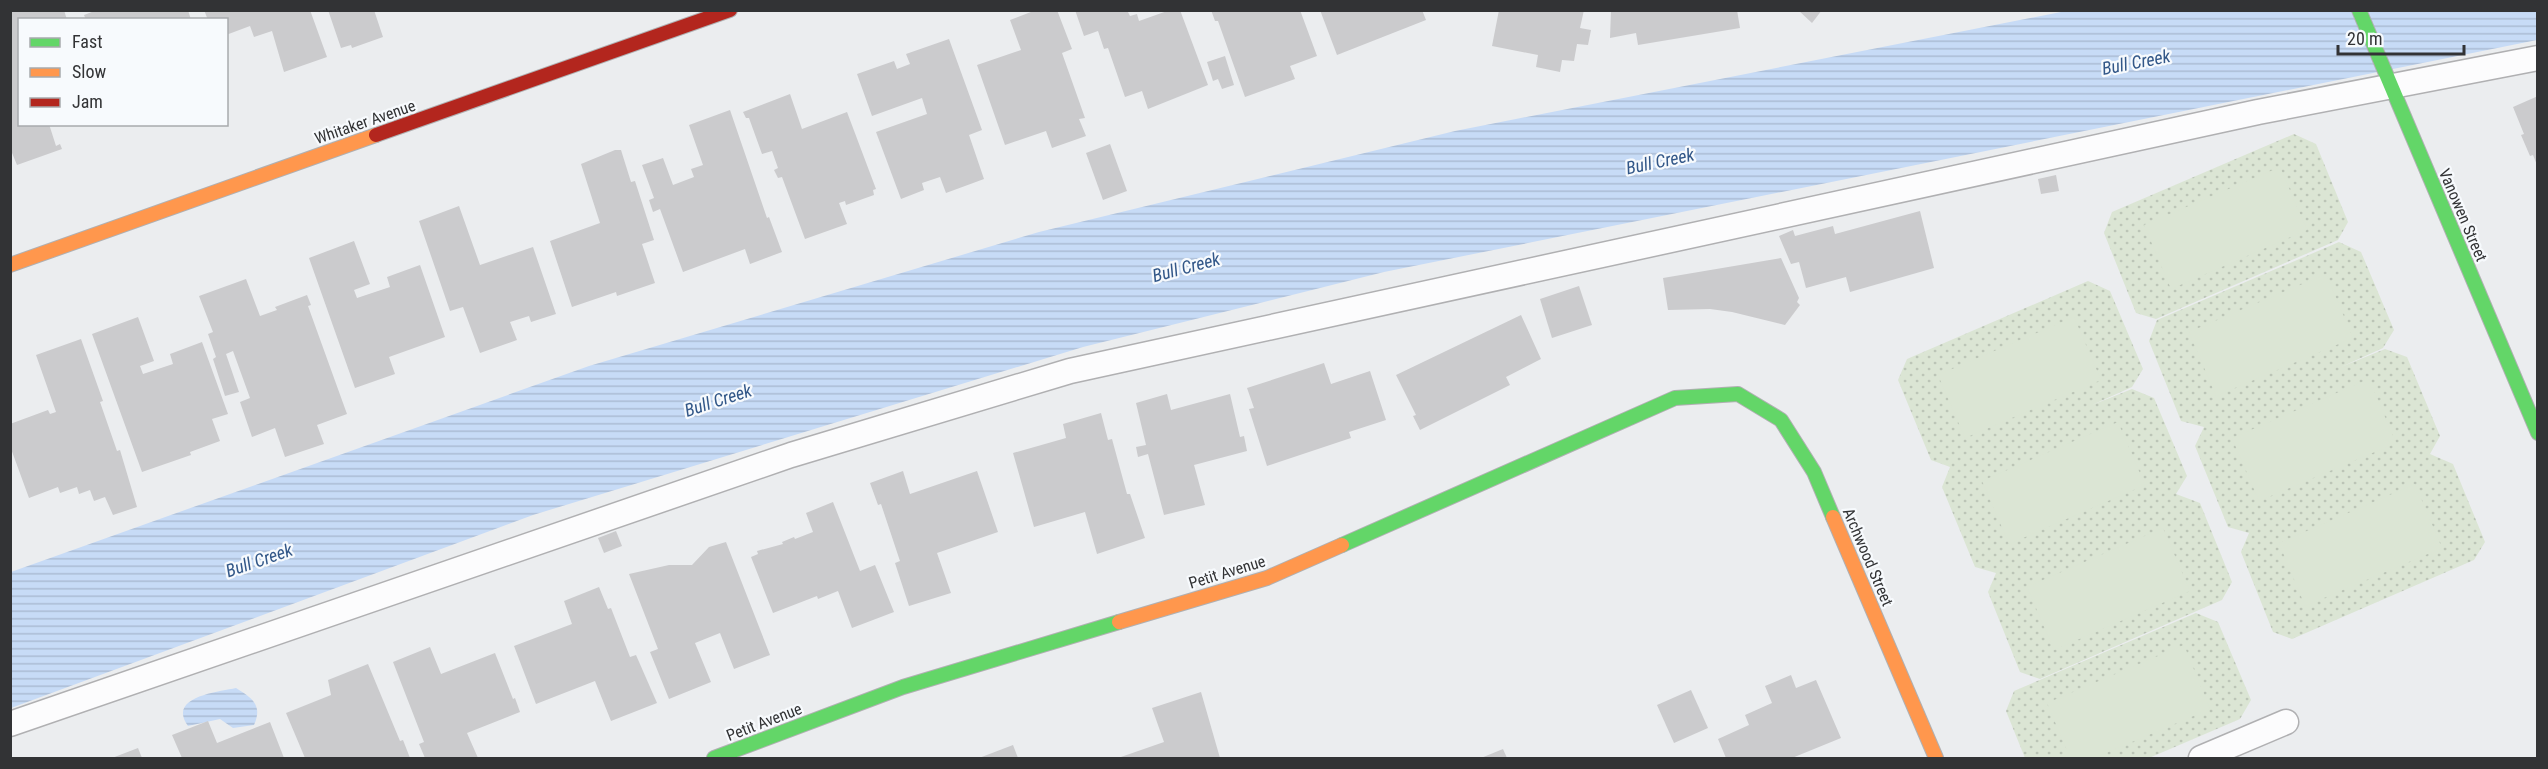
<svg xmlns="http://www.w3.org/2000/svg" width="2548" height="769" font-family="'Roboto Condensed',sans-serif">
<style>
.green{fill:url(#green-dots)}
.pitch{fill:#dbe5d4}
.water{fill:url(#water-rules)}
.building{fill:#cbcbcd}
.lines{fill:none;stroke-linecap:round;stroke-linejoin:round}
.lane-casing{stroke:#b0b0b2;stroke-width:27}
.fast-casing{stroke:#b0b0b2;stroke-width:16}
.slow-casing{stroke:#b0b0b2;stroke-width:16}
.jam-casing{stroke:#b0b0b2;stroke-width:16}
.lane{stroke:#fcfcfd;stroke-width:24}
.fast{stroke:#63d668;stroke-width:14}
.slow{stroke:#ff974d;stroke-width:14}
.jam{stroke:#b3261e;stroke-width:14}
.labels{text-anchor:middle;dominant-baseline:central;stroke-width:4.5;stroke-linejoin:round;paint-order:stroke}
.street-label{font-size:16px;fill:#323335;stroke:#f7fafd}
.water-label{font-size:18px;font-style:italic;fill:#325788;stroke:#f7fafd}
</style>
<defs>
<pattern id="green-dots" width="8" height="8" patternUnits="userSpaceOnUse" patternTransform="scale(1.5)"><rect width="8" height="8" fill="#dbe5d4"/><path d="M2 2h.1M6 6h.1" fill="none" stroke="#bcc5b7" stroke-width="1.8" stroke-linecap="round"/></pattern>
<pattern id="water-rules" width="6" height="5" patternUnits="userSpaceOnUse" patternTransform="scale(1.5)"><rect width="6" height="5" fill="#c7dbf6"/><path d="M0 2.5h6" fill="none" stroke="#abbcd4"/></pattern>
</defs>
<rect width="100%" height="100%" fill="#ebedef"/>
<g class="green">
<polygon points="2294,134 2316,144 2348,222 2338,240 2156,319 2136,313 2104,233 2112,212"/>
<polygon points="2339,242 2361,252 2394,330 2383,348 2341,367 2385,349 2407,357 2440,436 2430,454 2453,464 2485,542 2474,560 2292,639 2273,632 2241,552 2249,533 2228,527 2195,446 2204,427 2181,421 2149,341 2157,320"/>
<polygon points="2088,281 2110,291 2143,369 2132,387 2092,405 2132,389 2154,398 2187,476 2176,494 2200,503 2232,582 2222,600 2040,679 2020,672 1988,592 1996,573 1975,567 1942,487 1950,467 1931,460 1898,380 1907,359"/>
<polygon points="2196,613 2218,622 2251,700 2240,719 2149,758 2025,758 2006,711 2014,691"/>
</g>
<g class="pitch">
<polygon points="2280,167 2307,230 2171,289 2144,225"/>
<polygon points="2326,274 2353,338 2216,396 2189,332"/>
<polygon points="2074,317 2101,380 1965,438 1938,375"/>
<polygon points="2369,379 2396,443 2259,501 2232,438"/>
<polygon points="2118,422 2145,485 2009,544 1982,481"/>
<polygon points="2415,484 2442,548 2305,606 2279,543"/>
<polygon points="2163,528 2190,591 2054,650 2027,587"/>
<polygon points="2184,645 2210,709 2094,758 2070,758 2047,703"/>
</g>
<g class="water">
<polygon points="2066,11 2537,11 2537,40 1384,272 1083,347 533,515 11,708 11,572 589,366 1039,232 1455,131"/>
<path d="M 236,688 C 252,698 263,705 254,725 L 233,728 L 220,719 L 188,726 C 167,697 217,692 236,688 Z"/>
</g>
<g class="building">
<polygon points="15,10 64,10 67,20 20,20 20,124 49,124 56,146 60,144 62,149 17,165 10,148 10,12"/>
<polygon points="97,10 188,10 191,20 86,20 84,15"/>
<polygon points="204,10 310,10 327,57 284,72 272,31 254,37 250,26 226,35 226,20 208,20"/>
<polygon points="328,10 374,10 383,37 352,48 351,45 341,48"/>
<polygon points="1036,10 1057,10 1072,49 1062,53 1085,118 1079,119 1086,136 1052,148 1046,131 1005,145 977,65 1021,50 1010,20"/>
<polygon points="1075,10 1127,10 1130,16 1137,14 1139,21 1170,10 1180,10 1208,85 1148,109 1142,91 1125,97 1108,48 1104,49 1098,31 1084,36"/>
<polygon points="1211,10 1300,10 1317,56 1290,66 1295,79 1245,97 1218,21 1215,21"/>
<polygon points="1320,10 1422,10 1426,20 1337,55"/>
<polygon points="1499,10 1584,10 1580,28 1591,30 1588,45 1577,44 1574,61 1562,60 1560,72 1536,67 1538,55 1492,46"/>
<polygon points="1611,10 1737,10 1740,28 1638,45 1636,33 1610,38"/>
<polygon points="1798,10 1822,10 1812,23"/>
<polygon points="949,39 982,130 969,135 984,179 946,193 940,177 922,183 924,190 901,199 876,132 927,114 922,98 872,116 857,74 894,61 897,69 910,64 906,54"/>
<polygon points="1225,56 1234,85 1222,89 1218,79 1213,81 1207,62"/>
<polygon points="790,94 802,129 847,112 876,189 873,190 874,195 846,205 845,201 839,203 847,224 805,239 782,177 778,178 774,170 778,168 772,151 762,154 749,118 746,118 743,112"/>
<polygon points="2538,96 2538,165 2537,165 2533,155 2530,156 2521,135 2524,134 2513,107"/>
<polygon points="730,110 767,218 769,217 782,252 750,264 745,249 683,272 660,209 653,212 649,200 654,198 642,165 663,158 673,185 694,177 691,169 703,165 689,125"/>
<polygon points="1110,144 1127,191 1103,200 1086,153"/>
<polygon points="615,150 621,150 631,182 635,181 654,240 642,244 655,283 617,296 616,292 572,307 550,241 600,223 581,164"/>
<polygon points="2056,175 2059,191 2041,194 2038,179"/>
<polygon points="459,206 480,265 533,247 556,314 531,322 529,316 510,322 517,340 480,353 463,307 450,311 419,221"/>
<polygon points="1920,211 1934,268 1850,292 1846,277 1806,288 1799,262 1791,264 1779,236 1793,230 1795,236 1833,226 1835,234"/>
<polygon points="354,241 370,284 354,290 357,298 390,287 387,277 420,265 445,337 389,357 395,374 355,388 309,258"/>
<polygon points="1781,258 1799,298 1797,302 1800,305 1785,325 1732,312 1710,309 1668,310 1663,278"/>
<polygon points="246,279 260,316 277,310 275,307 307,295 311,305 308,306 347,414 317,425 324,444 285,457 275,428 252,437 240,402 250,398 233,351 226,354 239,392 225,396 213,359 216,357 208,334 213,332 199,296"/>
<polygon points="1579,286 1592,325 1552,338 1540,299"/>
<polygon points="1521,315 1541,359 1506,377 1510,385 1420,430 1413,416 1416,415 1396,375"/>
<polygon points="138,317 154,361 140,366 143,374 173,364 170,354 202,342 228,414 212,419 220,441 190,452 191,455 142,472 92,334"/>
<polygon points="81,339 103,401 100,402 117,451 120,450 137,507 113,515 105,497 94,501 90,490 79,494 77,487 60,493 58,487 29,498 10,446 10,424 48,410 50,414 56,412 36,355"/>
<polygon points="1324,363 1331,384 1370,371 1386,420 1349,432 1351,438 1267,466 1249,409 1254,408 1247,388"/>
<polygon points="1167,394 1171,410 1230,394 1240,437 1244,436 1247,451 1194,465 1205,505 1164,515 1148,454 1138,457 1136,447 1146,445 1136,403"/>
<polygon points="1101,413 1108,440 1112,439 1127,494 1130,494 1145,538 1097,554 1085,512 1034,527 1013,453 1066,438 1063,424"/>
<polygon points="903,471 910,494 977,471 998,532 937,553 951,593 909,606 895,563 900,561 881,504 878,505 870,483"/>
<polygon points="833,502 860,571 875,565 894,612 852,628 838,591 818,599 817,596 773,613 751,557 758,554 757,551 783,544 782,542 794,537 795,539 813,532 806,513"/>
<polygon points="616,531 622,546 604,553 598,538"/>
<polygon points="726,542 770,655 734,669 720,633 695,643 711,682 669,699 650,652 658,649 629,574 669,565 692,565 709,547"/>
<polygon points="599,587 608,609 611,608 630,657 636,655 657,703 611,721 595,681 536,704 514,646 572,624 564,601"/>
<polygon points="430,647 441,674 495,653 513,699 515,698 520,712 467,733 478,758 425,758 419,744 424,742 393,662"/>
<polygon points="368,664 400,741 403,740 410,758 305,758 286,713 331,695 328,680"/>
<polygon points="1791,675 1796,688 1816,680 1841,738 1792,758 1726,758 1718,739 1749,725 1745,715 1772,703 1765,686"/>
<polygon points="1691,690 1708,728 1674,743 1657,705"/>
<polygon points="1201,692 1220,758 1118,758 1164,742 1152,708"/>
<polygon points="208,721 217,743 270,722 284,758 182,758 172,735"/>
<polygon points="1013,745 1018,758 979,758"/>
<polygon points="138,748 142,758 112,758"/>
<polygon points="1503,749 1507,758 1481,758"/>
</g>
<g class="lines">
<g class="lane-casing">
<g id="lane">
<polyline points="10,724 791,455 1070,371 2258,112 2538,58"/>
<polyline points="2201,758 2286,722"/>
</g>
</g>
<g class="fast-casing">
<g id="fast">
<polyline points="2359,10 2538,433"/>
<polyline points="1342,545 1675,398 1738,394 1781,420 1814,472 1833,517"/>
<polyline points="714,758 903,687 1119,622"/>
</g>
</g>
<g class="slow-casing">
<g id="slow">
<polyline points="10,265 376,135"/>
<polyline points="1833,517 1936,758"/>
<polyline points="1119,622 1267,578 1342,545"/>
</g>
</g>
<g class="jam-casing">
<polyline id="jam" points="376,135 730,10"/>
</g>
<use href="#lane" class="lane"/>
<use href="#fast" class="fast"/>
<use href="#slow" class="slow"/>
<use href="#jam" class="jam"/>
</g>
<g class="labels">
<g class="street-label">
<text transform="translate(365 122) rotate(-19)">Whitaker Avenue</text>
<text transform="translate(2463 215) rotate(67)">Vanowen Street</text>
<text transform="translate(1868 557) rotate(67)">Archwood Street</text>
<text transform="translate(1227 572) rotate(-17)">Petit Avenue</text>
<text transform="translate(764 722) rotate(-21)">Petit Avenue</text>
</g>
<g class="water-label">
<text transform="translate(2136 62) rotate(-11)">Bull Creek</text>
<text transform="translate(1660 161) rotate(-12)">Bull Creek</text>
<text transform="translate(1186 267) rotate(-15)">Bull Creek</text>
<text transform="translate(718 400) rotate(-18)">Bull Creek</text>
<text transform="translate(259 560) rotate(-19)">Bull Creek</text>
</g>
</g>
<rect width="2548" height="769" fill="none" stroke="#323335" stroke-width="24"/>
<rect x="18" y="18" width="210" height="108" fill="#f7fafd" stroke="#a8aaad" stroke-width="1.5"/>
<rect x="30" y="38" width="30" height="9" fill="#63d668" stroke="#a8aaad" stroke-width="1.5"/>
<text x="72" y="48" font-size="18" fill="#323335">Fast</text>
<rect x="30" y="68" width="30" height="9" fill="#ff974d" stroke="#a8aaad" stroke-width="1.5"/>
<text x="72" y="78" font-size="18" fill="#323335">Slow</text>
<rect x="30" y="98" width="30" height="9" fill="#b3261e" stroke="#a8aaad" stroke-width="1.5"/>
<text x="72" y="108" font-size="18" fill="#323335">Jam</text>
<path d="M2338 45v9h126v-9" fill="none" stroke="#323335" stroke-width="3"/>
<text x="2347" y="45" font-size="18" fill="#323335" stroke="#f7fafd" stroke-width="4.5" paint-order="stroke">20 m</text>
</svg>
